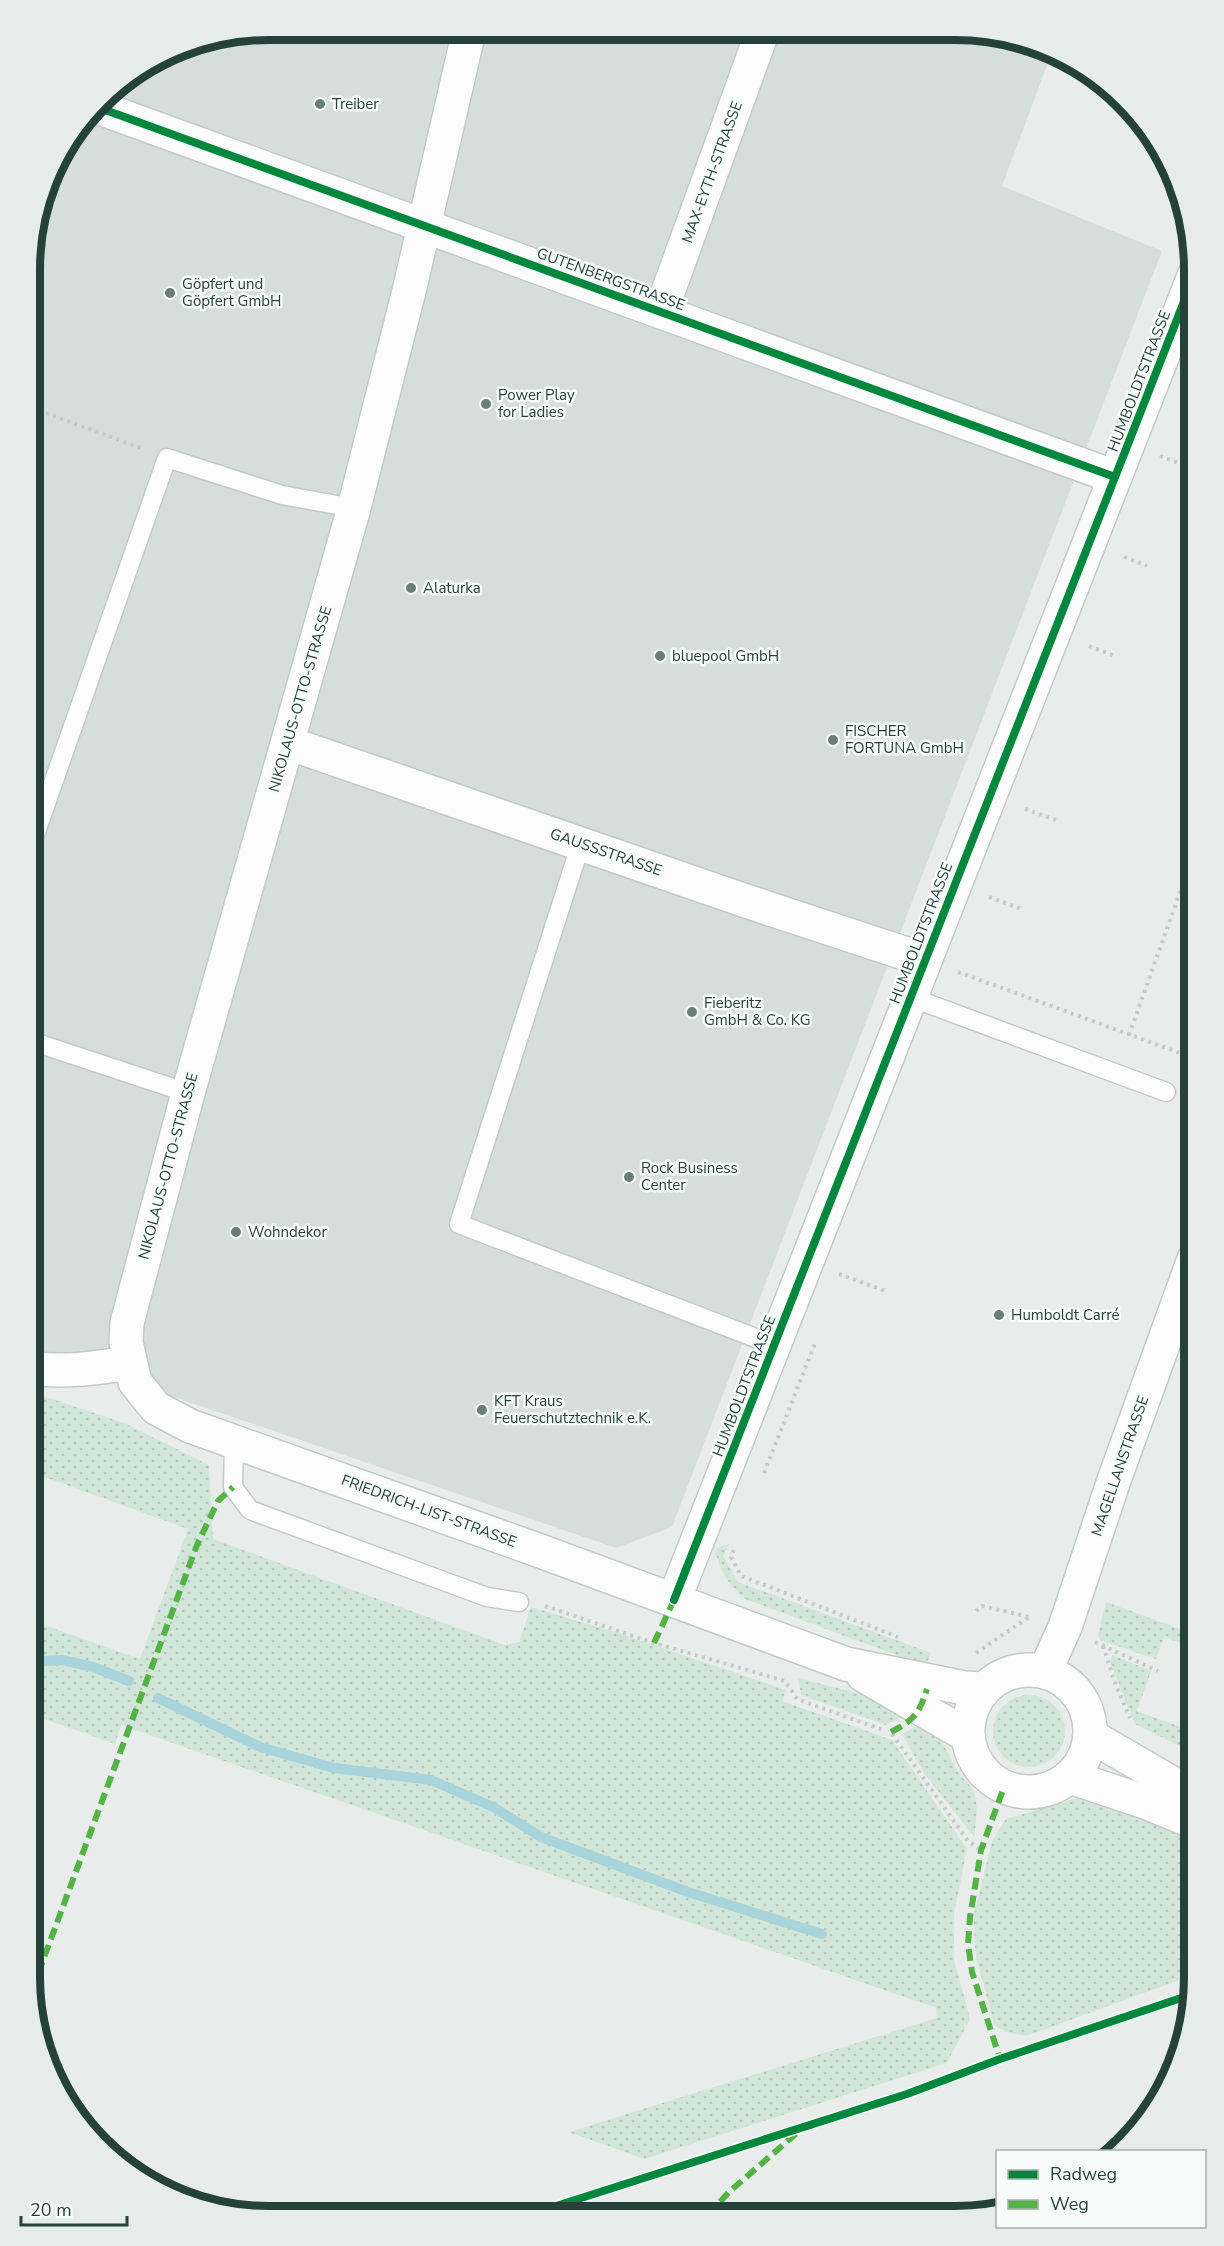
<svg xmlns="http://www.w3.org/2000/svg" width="1224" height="2246" font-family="'Nunito Sans',sans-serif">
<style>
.built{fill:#d6dedb}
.green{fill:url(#green-dots)}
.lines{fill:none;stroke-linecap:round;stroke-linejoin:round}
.stream{stroke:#a9d4db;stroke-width:10}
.lane-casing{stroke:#c5cac8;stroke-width:21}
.street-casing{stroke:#c5cac8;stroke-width:36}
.secondary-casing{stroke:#c3cbc8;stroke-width:36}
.path{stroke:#c3ccca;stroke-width:4;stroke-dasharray:3 4.5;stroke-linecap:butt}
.lane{stroke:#fcfcfc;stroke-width:18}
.street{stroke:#fcfcfc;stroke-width:33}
.secondary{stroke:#fcfcfc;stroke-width:33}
.quiet{stroke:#55b346;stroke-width:6;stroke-dasharray:12 6;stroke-linecap:butt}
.cycleway-casing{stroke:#f7fbf9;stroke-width:11}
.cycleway{stroke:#00873e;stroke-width:8}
.poi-dot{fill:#697e78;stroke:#f7fbf9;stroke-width:2}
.labels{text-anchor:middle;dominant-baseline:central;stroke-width:5;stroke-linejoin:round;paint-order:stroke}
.poi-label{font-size:15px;fill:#24423a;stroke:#f7fbf9;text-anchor:start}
.street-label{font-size:15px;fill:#24423a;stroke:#f7fbf9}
.rim{fill:none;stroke:#24423a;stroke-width:8}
</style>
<defs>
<pattern id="green-dots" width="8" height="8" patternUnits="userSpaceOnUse" patternTransform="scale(1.5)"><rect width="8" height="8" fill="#d1e6d8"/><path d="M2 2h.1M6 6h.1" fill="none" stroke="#b3c6ba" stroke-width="1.8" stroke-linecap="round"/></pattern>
</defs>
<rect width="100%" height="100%" fill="#e8edeb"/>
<polygon class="built" points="269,30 1001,35 1052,52 1002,186 1162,251 672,1527 616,1548 31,1348 32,238 55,163 111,90 178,48"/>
<g class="green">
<polygon points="31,1392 124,1423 209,1465 213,1539 505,1645 519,1642 531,1607 615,1632 786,1690 782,1701 892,1740 967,1849 954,1914 954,1960 970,2019 947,2063 644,2159 569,2132 937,2018 936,2008 121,1725 115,1744 30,1714 30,1620 140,1659 188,1529 31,1472"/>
<path d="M 729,1544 L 723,1556 L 738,1582 L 931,1653 L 926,1666 L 745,1599 C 727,1583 722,1574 715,1551 L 721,1546 Z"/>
<polygon points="1106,1602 1194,1634 1194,1648 1164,1637 1156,1659 1100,1640 1098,1635"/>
<polygon points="1112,1655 1151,1671 1137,1711 1194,1732 1194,1753 1135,1724 1110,1662"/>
<polygon points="798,1678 869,1696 907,1714 886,1725 801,1695"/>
<circle cx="1029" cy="1731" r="36"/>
<path d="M 923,1723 C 942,1735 947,1753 958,1772 C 962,1778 969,1783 973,1790 C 979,1804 976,1823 974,1837 L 924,1773 L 902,1734 Z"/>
<polygon points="1077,1798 1102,1799 1142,1813 1194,1840 1193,1975 1026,2036 1006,2032 994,2025 975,1952 974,1914 992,1841 1006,1819"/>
</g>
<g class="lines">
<g class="stream">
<polyline points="30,1662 62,1660 93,1667 129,1681"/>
<polyline points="158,1698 260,1747 334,1768 431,1780 493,1807 541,1837 688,1892 822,1934"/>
</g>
<g class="lane-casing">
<g id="lane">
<polyline points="581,843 459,1224 774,1345"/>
<polyline points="31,846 167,458 282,495 354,508"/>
<polyline points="910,997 1166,1092"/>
<polyline points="31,1041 188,1093"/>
<polyline points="234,1442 233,1487 250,1510 487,1597 519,1602"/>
</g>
</g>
<g class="street-casing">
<g id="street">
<polyline points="97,107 1115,477"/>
<polyline points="661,311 762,33"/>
<polyline points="288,743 746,901 925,960"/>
<path d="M 31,1368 C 64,1373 96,1368 130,1363"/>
<polyline points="674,1600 1194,276"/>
<polyline points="1045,1671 1065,1627 1113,1483 1194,1259"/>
</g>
</g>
<g class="secondary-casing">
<g id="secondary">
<polyline points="469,31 410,287 354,508 188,1093 127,1323 126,1342 135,1382 156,1408 190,1426 543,1552 846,1664 964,1688 984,1689"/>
<circle cx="1029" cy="1731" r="61"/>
<polyline points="863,1675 968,1736"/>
<polyline points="1091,1736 1194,1796"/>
<polyline points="1070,1777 1145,1802 1194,1822"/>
</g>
</g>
<g class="path">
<polyline points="32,408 144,449"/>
<polyline points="1160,456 1194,469"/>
<polyline points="1124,557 1147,566"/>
<polyline points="1089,646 1115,656"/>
<polyline points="1025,809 1056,820"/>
<polyline points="989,897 1024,910"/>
<polyline points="958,972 1194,1058"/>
<polyline points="1129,1035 1194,853"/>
<polyline points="839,1274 886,1291"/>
<polyline points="764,1473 816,1341"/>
<polyline points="734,1550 731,1557 741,1576 898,1637"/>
<polyline points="545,1606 654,1643 785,1681 797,1699 883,1730"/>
<polyline points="976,1611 982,1606 1029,1617"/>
<polyline points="1095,1642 1158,1671"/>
<polyline points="1103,1646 1115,1683 1130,1718"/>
<polyline points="976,1653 1029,1617"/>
<polyline points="892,1734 968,1841 981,1850"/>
<polyline points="1000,2059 1193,1994"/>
</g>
<use href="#lane" class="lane"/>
<use href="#street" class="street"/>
<use href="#secondary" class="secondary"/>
<g class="quiet">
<polyline points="654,1643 674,1600"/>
<path d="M 891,1732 C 914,1720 919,1714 927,1689"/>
<polyline points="32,1990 197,1545 218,1501 233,1487"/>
<polyline points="995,2061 1000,2059 972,1972 968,1944 970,1917 981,1850 1004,1787"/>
<polyline points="708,2215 729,2192 798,2132"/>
</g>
<g class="cycleway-casing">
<g id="cycleway">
<polyline points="97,107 1115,477"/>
<polyline points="674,1600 1194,276"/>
<polyline points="528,2215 907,2094 1000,2059 1193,1994"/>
</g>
</g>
<use href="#cycleway" class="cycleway"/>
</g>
<g class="poi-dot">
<circle cx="320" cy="104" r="6"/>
<circle cx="170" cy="293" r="6"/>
<circle cx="486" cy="404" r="6"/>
<circle cx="411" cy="588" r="6"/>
<circle cx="660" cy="656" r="6"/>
<circle cx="833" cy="740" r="6"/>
<circle cx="692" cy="1012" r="6"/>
<circle cx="629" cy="1177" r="6"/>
<circle cx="236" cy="1232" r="6"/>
<circle cx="999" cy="1315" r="6"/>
<circle cx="482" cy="1410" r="6"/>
</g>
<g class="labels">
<g class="poi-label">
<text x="332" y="104">Treiber</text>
<text x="182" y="284">Göpfert und<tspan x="182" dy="17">Göpfert GmbH</tspan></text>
<text x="498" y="395">Power Play<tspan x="498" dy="17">for Ladies</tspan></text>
<text x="423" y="588">Alaturka</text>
<text x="672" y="656">bluepool GmbH</text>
<text x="845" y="731">FISCHER<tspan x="845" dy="17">FORTUNA GmbH</tspan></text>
<text x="704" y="1003">Fieberitz<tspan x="704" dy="17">GmbH &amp; Co. KG</tspan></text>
<text x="641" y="1168">Rock Business<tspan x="641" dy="17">Center</tspan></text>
<text x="248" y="1232">Wohndekor</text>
<text x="1011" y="1315">Humboldt Carré</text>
<text x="494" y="1401">KFT Kraus<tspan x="494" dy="17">Feuerschutztechnik e.K.</tspan></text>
</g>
<g class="street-label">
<text transform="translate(712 172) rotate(-70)">MAX-EYTH-STRASSE</text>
<text transform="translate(611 279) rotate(20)">GUTENBERGSTRASSE</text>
<text transform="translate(1139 381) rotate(-69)">HUMBOLDTSTRASSE</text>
<text transform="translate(300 699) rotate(-74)">NIKOLAUS-OTTO-STRASSE</text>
<text transform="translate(606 852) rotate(19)">GAUSSSTRASSE</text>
<text transform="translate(921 933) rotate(-69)">HUMBOLDTSTRASSE</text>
<text transform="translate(168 1166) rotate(-75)">NIKOLAUS-OTTO-STRASSE</text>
<text transform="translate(744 1386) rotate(-69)">HUMBOLDTSTRASSE</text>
<text transform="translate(1120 1466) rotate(-71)">MAGELLANSTRASSE</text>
<text transform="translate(429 1511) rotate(20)">FRIEDRICH-LIST-STRASSE</text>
</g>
</g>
<path d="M0 0H1224V2246H0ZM269 40H955A229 229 0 0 1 1184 269V1977A229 229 0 0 1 955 2206H269A229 229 0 0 1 40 1977V269A229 229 0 0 1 269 40Z" fill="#e6ecea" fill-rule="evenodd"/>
<path class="rim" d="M269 40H955A229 229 0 0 1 1184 269V1977A229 229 0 0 1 955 2206H269A229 229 0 0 1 40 1977V269A229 229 0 0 1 269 40Z"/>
<rect x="996" y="2150" width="210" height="78" fill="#f7fbf9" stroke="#a3b1ad" stroke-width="1.5"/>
<rect x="1008" y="2170" width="30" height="9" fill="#00873e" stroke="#a3b1ad" stroke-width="1.5"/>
<text x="1050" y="2180" font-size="18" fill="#24423a">Radweg</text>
<rect x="1008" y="2200" width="30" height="9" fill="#55b346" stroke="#a3b1ad" stroke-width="1.5"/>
<text x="1050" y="2210" font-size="18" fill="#24423a">Weg</text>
<path d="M21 2216v9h106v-9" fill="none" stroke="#24423a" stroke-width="3"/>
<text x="30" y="2216" font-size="18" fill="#24423a" stroke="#f7fbf9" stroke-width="4.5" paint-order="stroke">20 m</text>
</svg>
